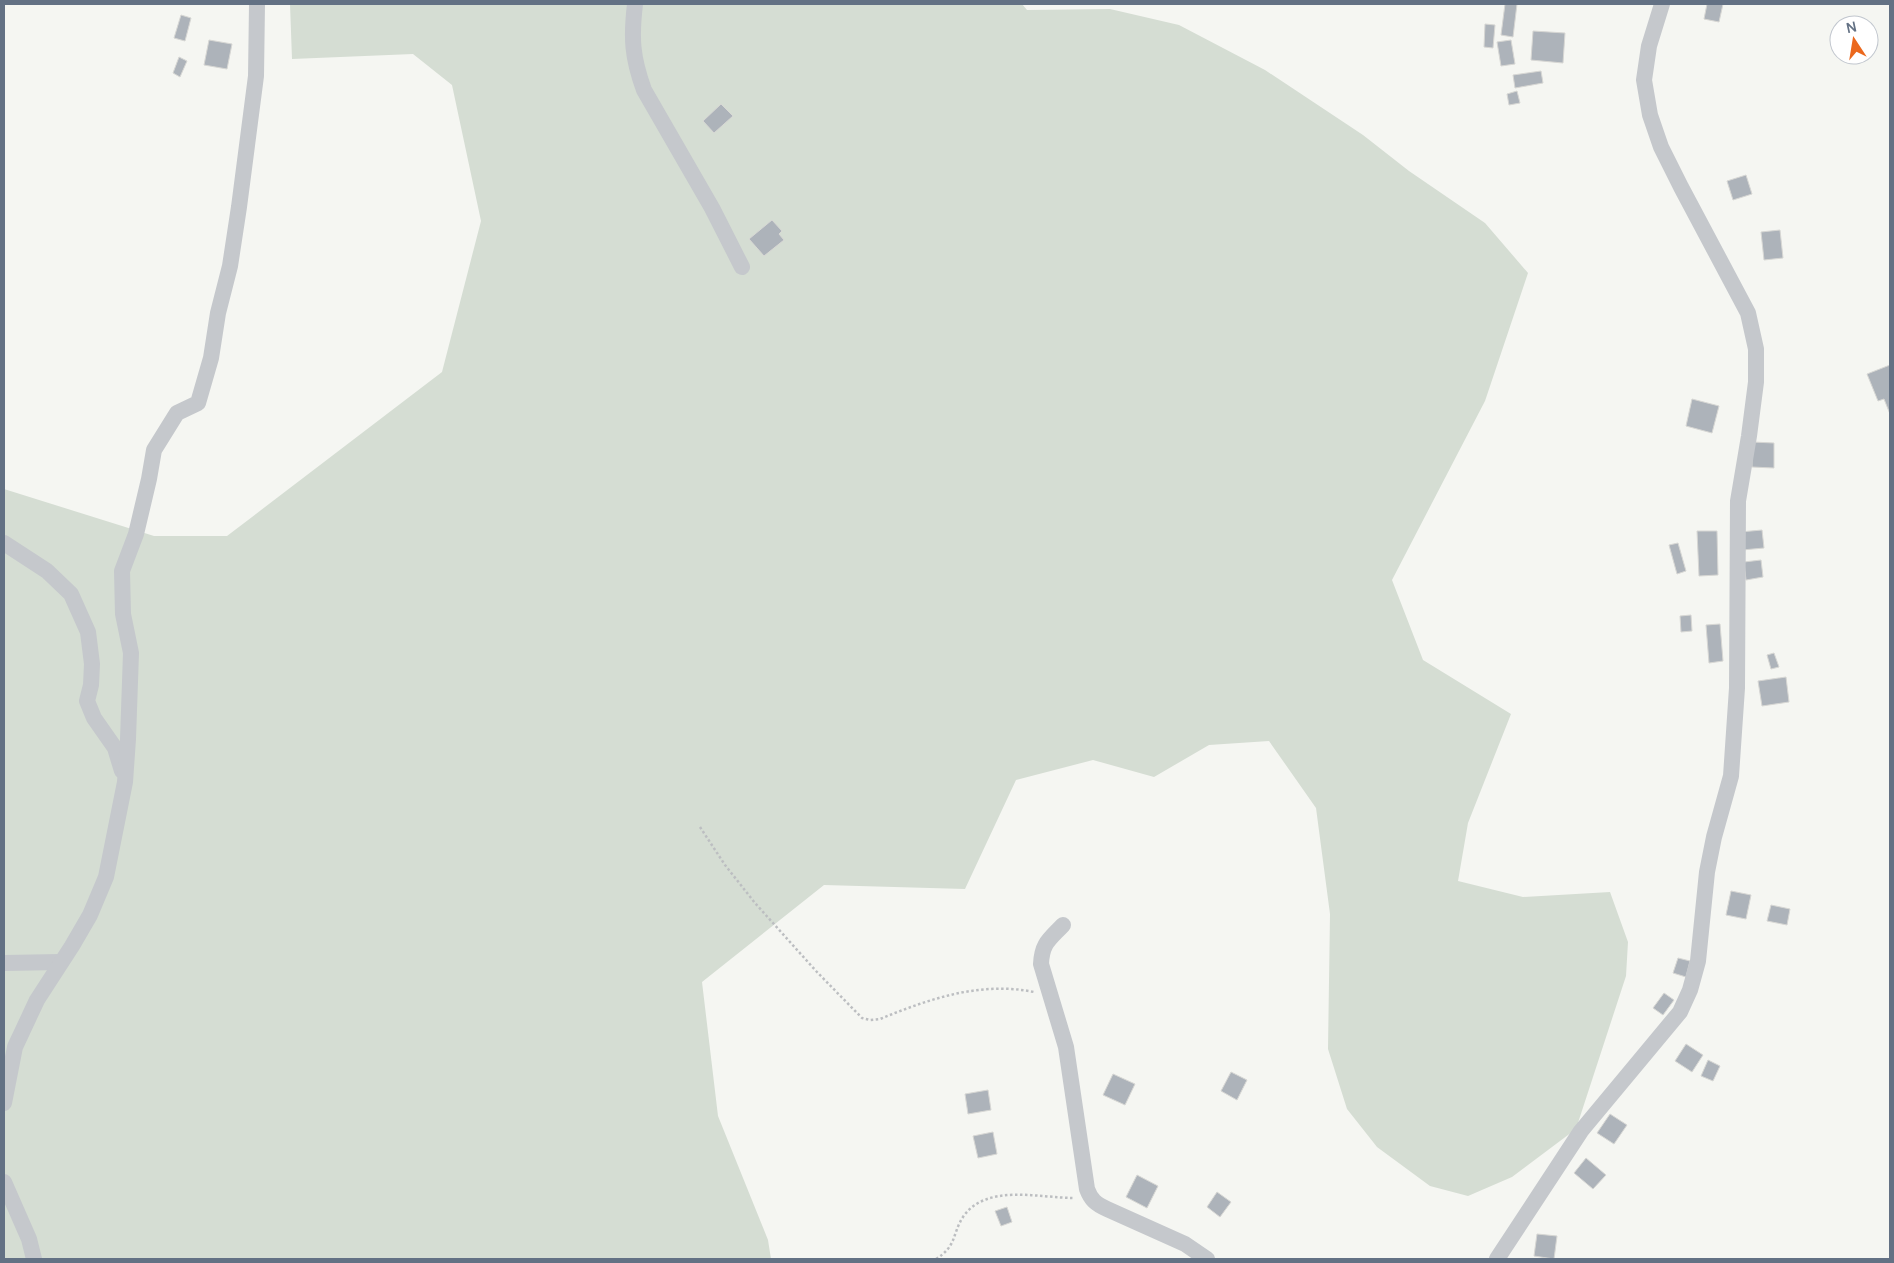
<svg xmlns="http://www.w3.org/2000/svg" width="1894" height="1263" font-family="Manrope,sans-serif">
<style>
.green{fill:#d5ddd3}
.building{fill:#adb3ba;stroke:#d7d7d4}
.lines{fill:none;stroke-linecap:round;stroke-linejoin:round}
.path{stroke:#bcbec1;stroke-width:2.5;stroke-dasharray:2.5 2.5;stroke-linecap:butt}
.minor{stroke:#c5c8cc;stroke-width:16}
</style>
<rect width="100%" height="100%" fill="#f5f6f2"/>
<polygon class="green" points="290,4 1022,4 1027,10 1110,9 1179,25 1265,70 1363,135 1409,171 1485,223 1528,273 1485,401 1392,580 1423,660 1511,714 1468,823 1458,881 1523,897 1610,892 1628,942 1626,976 1576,1129 1512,1177 1468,1196 1430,1186 1377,1147 1347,1109 1328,1049 1330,914 1316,808 1269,741 1209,745 1154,777 1093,760 1016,780 965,889 824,885 702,982 718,1116 768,1240 771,1259 4,1259 4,489 154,536 227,536 442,372 481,221 452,85 413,54 292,59"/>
<g class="building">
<polygon points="1505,4 1517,4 1513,37 1501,35"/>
<polygon points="1707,4 1723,4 1719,22 1704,19"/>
<polygon points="181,15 191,18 185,41 174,38"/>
<polygon points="1485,24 1495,25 1493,48 1484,47"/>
<polygon points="1533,31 1565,33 1563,63 1531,60"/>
<polygon points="209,40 232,44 227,69 204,65"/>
<polygon points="1511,40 1515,64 1501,66 1497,42"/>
<polygon points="179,57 187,61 180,77 173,73"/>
<polygon points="1541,71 1543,83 1515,88 1513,75"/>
<polygon points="1517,91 1520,103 1509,105 1507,94"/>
<polygon points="721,104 733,116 714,133 703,121"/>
<polygon points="1746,175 1752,194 1733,200 1727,181"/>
<polygon points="772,220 782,231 779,234 784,240 764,256 749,239"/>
<polygon points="1780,230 1783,258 1764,260 1761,232"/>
<polygon points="1890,365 1890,414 1884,399 1878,401 1867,374"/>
<polygon points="1692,399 1719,406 1712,433 1686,426"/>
<polygon points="1752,442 1774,443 1774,468 1752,467"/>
<polygon points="1762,530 1764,548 1742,550 1740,532"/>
<polygon points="1697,531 1717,531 1718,575 1699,576"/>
<polygon points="1678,543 1686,571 1677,574 1669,545"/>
<polygon points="1761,560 1763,577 1746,580 1744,562"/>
<polygon points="1691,615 1692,631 1681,632 1680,616"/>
<polygon points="1720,624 1723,661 1709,663 1706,625"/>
<polygon points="1774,653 1779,667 1771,669 1767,655"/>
<polygon points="1786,677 1789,702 1762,706 1758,681"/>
<polygon points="1731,891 1751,895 1746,919 1726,915"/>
<polygon points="1771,905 1790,909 1787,925 1767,921"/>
<polygon points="1678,958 1690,961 1686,977 1673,973"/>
<polygon points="1664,993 1674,1000 1663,1015 1653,1008"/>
<polygon points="1686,1044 1703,1055 1692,1072 1675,1061"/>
<polygon points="1708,1060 1720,1066 1713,1081 1701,1076"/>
<polygon points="1231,1072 1247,1080 1237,1100 1221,1091"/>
<polygon points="1113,1074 1135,1084 1125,1105 1103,1095"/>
<polygon points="988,1090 991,1110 968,1114 965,1094"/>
<polygon points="1610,1114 1627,1125 1614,1144 1597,1133"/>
<polygon points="993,1132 997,1154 978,1158 973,1136"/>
<polygon points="1586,1158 1606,1175 1593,1189 1574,1173"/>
<polygon points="1137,1175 1158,1186 1147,1208 1126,1197"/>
<polygon points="1217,1192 1231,1202 1220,1217 1207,1207"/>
<polygon points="1007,1207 1012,1222 1001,1226 995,1211"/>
<polygon points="1537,1234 1557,1236 1554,1259 1534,1256"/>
</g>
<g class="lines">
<g class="path">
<path d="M 700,827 L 725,865 L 755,903 L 816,971 L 862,1018 L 870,1020 L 880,1019 C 929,999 980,981 1034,992"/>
<path d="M 936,1259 C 957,1246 952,1234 963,1217 C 986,1183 1039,1198 1074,1198"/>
</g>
<g class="minor">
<path d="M 635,4 C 631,38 632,57 644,90 L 712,208 L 742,267"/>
<polyline points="4,543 47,571 71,594 88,632 92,664 91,685 87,701 94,718 115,748 122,771"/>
<path d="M 1063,925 C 1049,940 1042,943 1041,964 L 1066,1047 L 1087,1189 C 1091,1200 1096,1204 1107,1209 L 1185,1244 L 1207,1259"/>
<polyline points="4,963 61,962"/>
<polyline points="4,1103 15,1047 37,1000 72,946 90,915 106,877 125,782 128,739 131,653 123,614 122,571 136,534 149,479 154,450 177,413 198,403 211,358 218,313 230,266 239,207 256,76 257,4"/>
<polyline points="4,1182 29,1239 34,1259"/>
<polyline points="1497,1259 1581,1131 1680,1012 1690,990 1698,961 1707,872 1714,837 1731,776 1737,688 1738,501 1749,436 1756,382 1756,349 1748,313 1681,187 1661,147 1650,115 1644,80 1649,46 1662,4"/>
</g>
</g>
<rect width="1894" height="1263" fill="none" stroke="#637184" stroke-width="10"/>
<g transform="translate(1854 40) rotate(348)"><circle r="24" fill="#ffffff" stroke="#c1c6ce"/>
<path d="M0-4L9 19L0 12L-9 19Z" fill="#eb681d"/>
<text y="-8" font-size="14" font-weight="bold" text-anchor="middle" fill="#637184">N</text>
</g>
</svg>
